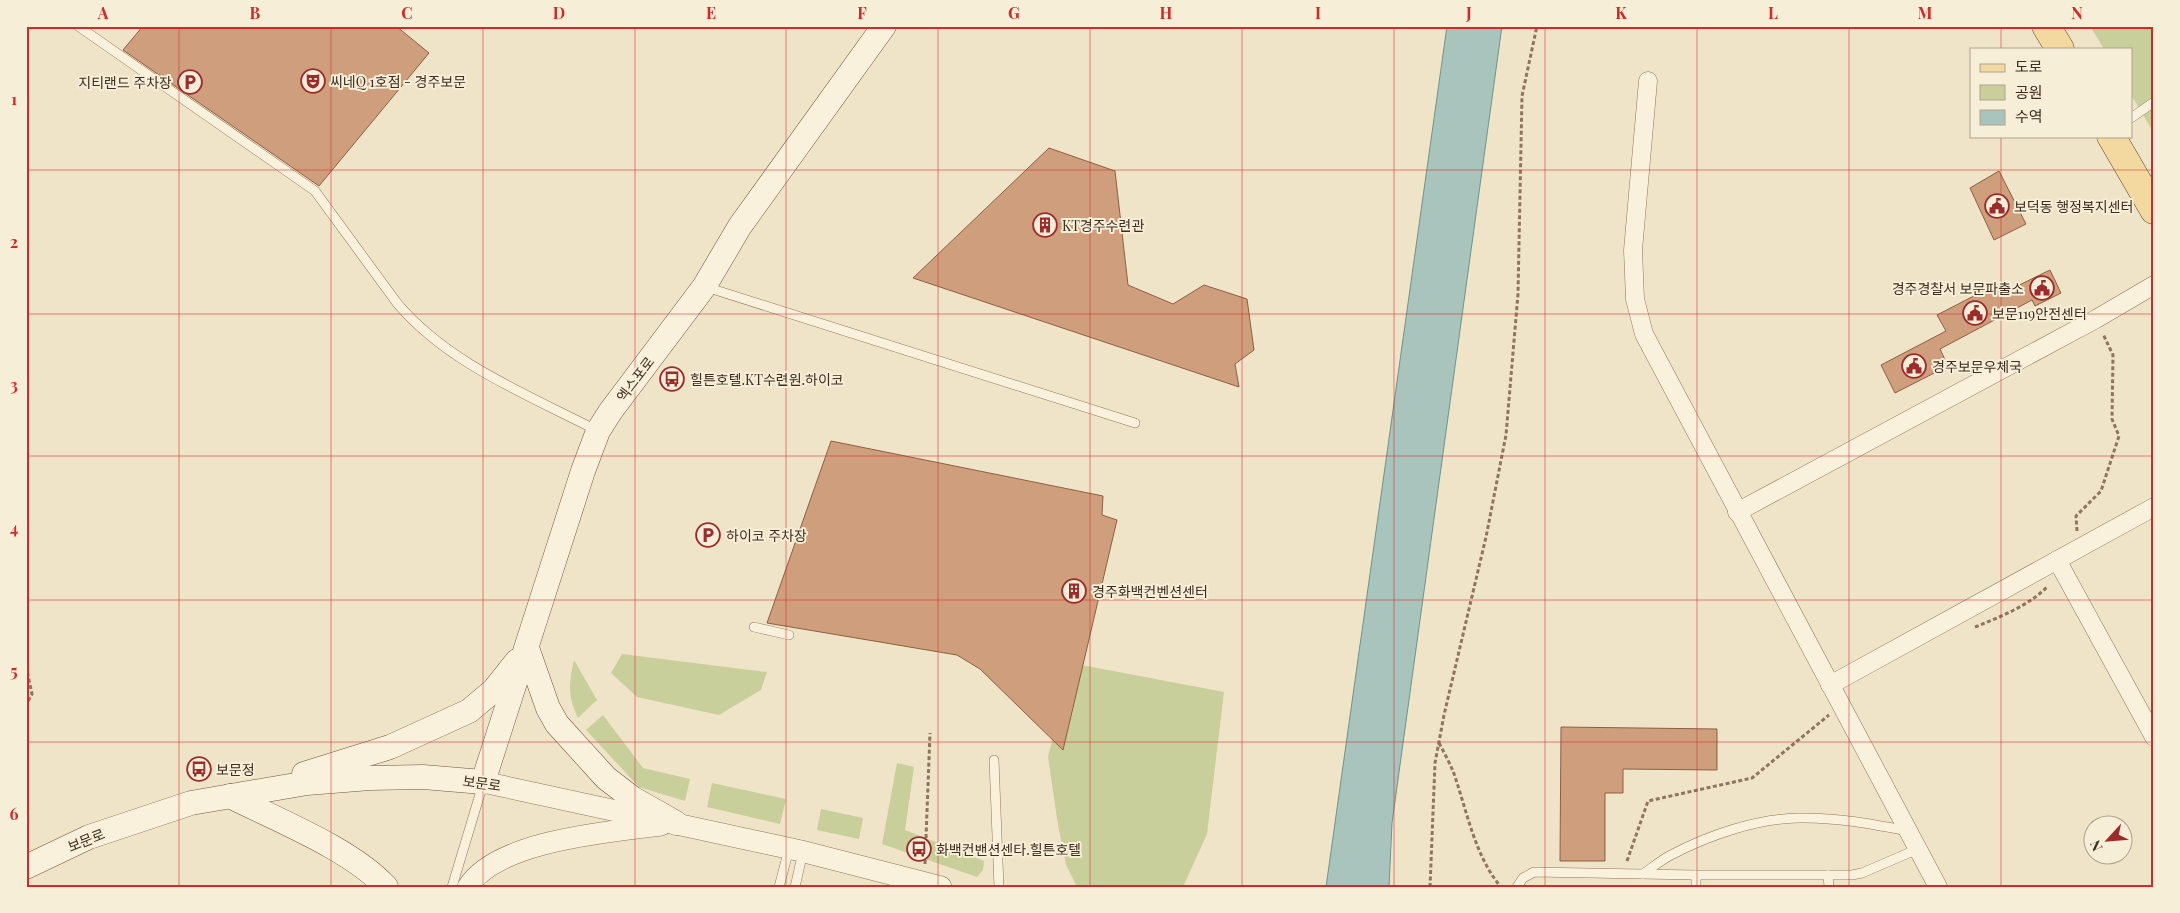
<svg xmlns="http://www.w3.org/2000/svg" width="2180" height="913" font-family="'Playfair Display','Noto Sans KR',serif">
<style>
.green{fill:#c9cf9b}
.water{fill:#a9c4bc;stroke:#6f938a}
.building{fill:#cf9f7d;stroke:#8d5f41}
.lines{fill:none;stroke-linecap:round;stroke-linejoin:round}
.service-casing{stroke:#8d765c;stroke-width:10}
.minor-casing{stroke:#8d765c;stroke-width:19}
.tertiary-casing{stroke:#8d765c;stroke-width:22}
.secondary-casing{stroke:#6f573f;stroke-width:25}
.primary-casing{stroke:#5b4430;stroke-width:29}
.path{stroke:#8d765c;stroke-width:3;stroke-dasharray:4 2.5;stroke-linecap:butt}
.service{stroke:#faf1dc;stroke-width:9}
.minor{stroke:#faf1dc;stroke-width:18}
.tertiary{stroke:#faf1dc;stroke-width:21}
.secondary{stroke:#faf1dc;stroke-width:24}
.primary{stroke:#f3d9a0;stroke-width:28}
.grid{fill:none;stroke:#d62828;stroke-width:1;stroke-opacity:0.55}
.labels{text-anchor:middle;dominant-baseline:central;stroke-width:4;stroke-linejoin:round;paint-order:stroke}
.poi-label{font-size:14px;fill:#3d2e20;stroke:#f7eed8;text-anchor:start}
.street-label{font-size:14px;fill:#3d2e20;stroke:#f7eed8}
.neatline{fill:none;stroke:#d62828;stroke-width:2}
.grid-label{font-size:16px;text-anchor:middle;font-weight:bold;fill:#d62828}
</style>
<rect width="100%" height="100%" fill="#f0e4c8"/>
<g class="green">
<polygon points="2090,26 2154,26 2154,133 2131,95 2131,49 2104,49"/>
<polygon points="622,654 767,672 761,690 719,715 637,697 611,673"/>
<path d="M 574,660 L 597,700 L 578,718 C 567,695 569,683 574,660 Z"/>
<polygon points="1071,663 1224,692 1207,834 1183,887 1077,887 1066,865 1058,825 1048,757"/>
<polygon points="603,715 643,768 690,779 685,801 639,787 586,730"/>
<polygon points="897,763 914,767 905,830 984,861 983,870 977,877 882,844"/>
<polygon points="712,783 786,799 780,824 707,807"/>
<polygon points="821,809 863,818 859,839 817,830"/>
</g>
<polygon class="water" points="1447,26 1502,26 1392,823 1389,887 1326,887"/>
<g class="building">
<polygon points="143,26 396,26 429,53 319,186 123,50"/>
<polygon points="1049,148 1115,171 1128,285 1173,304 1204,285 1247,299 1254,350 1235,364 1239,387 913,278"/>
<polygon points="1999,171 2026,224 1994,240 1970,188"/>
<polygon points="2050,270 2061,293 2035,306 2032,300 1940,349 1948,366 1895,393 1881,365 1946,331 1937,315 1997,284 2003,293"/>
<polygon points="831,441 1103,496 1102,515 1117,520 1063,750 980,669 957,655 767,623"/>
<polygon points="1561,727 1717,729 1717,770 1623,769 1623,793 1605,793 1605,861 1560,861"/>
</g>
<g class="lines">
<g class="service-casing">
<g id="service">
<path d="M 78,26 L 315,191 L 397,303 C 448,364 529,395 598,431"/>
<polyline points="2131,118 2154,102"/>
<polyline points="706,287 1135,423"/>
<polyline points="754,627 789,635"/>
<polyline points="994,760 999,887"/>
<path d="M 1643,874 C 1652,868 1661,860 1671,855 C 1709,835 1756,819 1798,818 C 1835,817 1872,824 1908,831"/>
<polyline points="1696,875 1696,887"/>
<polyline points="1828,875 1829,887"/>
<polyline points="452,887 483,784"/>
<polyline points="779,887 789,849"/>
<polyline points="795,887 803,852"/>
<polyline points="1517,887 1523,878 1534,872 1696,875 1852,875 1862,873 1918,849"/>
</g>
</g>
<g class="minor-casing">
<g id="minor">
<polyline points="1648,81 1633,250 1635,299 1644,334 1938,887"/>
<polyline points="1737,512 2096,319 2154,285"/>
<polyline points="2057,560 2154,737"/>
<polyline points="1830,685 2154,507"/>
</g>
</g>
<g class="tertiary-casing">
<g id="tertiary">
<polyline points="483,782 801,851 941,887"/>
<path d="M 468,887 C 497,840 611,832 661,825"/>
</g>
</g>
<g class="secondary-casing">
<g id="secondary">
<polyline points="527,648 548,708 557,724 606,778 632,798 676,823"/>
<polyline points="304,774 390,747 469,711 494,690 517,661"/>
<path d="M 230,796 C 277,820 351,849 386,887"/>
<polyline points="26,867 89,837 191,803 307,783 370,778 423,777 483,782 583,471 598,431 610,412 704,287 740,226 884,26"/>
</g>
</g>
<g class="primary-casing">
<g id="primary">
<polyline points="2046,26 2060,49"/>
<polyline points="2111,136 2154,210"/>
</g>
</g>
<g class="path">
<polyline points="2077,531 2076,516 2101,491 2119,436 2112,419 2113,355 2103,334"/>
<path d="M 1975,627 C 2000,617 2028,606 2047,587"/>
<polyline points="26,666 32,694 26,705"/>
<path d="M 1439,743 C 1444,752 1449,762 1453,771 C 1467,810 1474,855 1501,887"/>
<polyline points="1627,861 1648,801 1752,778 1829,715"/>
<polyline points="925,864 930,733"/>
<polyline points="1430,887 1435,763 1444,715 1486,537 1506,435 1518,294 1522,96 1537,26"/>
</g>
<use href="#service" class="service"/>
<use href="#minor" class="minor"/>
<use href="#tertiary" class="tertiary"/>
<use href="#secondary" class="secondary"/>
<use href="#primary" class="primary"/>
</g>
<path class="grid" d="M 179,26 L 179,887M 331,26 L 331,887M 483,26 L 483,887M 635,26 L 635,887M 786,26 L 786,887M 938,26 L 938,887M 1090,26 L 1090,887M 1242,26 L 1242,887M 1394,26 L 1394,887M 1545,26 L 1545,887M 1697,26 L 1697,887M 1849,26 L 1849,887M 2001,26 L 2001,49M 2001,136 L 2001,887M 26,170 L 2154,170M 26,314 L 2154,314M 26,456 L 2154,456M 26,600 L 2154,600M 26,742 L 2154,742"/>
<defs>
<g id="theatre-ring" transform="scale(1.25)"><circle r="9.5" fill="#f7eed8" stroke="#9e2a2b" stroke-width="1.5"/><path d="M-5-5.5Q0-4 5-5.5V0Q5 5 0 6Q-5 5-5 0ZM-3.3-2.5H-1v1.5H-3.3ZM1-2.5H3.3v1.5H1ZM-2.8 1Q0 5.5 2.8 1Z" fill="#9e2a2b"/></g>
<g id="parking-ring" transform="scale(1.25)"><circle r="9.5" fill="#f7eed8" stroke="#9e2a2b" stroke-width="1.5"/><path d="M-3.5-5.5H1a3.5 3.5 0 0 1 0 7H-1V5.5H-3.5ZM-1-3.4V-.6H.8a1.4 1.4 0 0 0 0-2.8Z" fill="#9e2a2b"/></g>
<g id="civic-ring" transform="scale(1.25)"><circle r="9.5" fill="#f7eed8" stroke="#9e2a2b" stroke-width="1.5"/><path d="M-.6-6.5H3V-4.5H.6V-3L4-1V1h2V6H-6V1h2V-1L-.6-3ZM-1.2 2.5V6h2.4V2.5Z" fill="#9e2a2b"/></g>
<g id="building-ring" transform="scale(1.25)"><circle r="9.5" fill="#f7eed8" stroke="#9e2a2b" stroke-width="1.5"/><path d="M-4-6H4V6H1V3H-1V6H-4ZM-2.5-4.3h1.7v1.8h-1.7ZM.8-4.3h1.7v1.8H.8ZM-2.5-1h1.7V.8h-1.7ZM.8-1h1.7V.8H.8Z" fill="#9e2a2b"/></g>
<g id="bus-ring" transform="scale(1.25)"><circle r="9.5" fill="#f7eed8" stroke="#9e2a2b" stroke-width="1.5"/><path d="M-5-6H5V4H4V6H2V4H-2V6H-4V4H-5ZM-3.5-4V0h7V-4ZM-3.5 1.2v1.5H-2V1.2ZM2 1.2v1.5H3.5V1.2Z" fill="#9e2a2b"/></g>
</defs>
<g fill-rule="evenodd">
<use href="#theatre-ring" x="313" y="81"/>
<use href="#parking-ring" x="190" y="82"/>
<use href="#civic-ring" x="1997" y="206"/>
<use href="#building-ring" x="1045" y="225"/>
<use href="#civic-ring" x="2042" y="288"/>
<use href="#civic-ring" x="1975" y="313"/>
<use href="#civic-ring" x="1914" y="366"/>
<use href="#bus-ring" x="672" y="379"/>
<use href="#parking-ring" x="708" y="535"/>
<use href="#building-ring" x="1074" y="591"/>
<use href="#bus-ring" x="199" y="769"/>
<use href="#bus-ring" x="919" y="849"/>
</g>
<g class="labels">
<g class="poi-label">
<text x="330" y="81">씨네Q 1호점 - 경주보문</text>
<text x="172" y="82" text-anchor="end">지티랜드 주차장</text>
<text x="2014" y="206">보덕동 행정복지센터</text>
<text x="1062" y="225">KT경주수련관</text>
<text x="2024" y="288" text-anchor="end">경주경찰서 보문파출소</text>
<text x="1992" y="313">보문119안전센터</text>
<text x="1932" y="366">경주보문우체국</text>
<text x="690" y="379">힐튼호텔.KT수련원.하이코</text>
<text x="726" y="535">하이코 주차장</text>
<text x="1092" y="591">경주화백컨벤션센터</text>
<text x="216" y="769">보문정</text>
<text x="936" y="849">화백컨밴션센타.힐튼호텔</text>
</g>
<g class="street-label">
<text transform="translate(635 379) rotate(-53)">엑스포로</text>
<text transform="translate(482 783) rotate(8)">보문로</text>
<text transform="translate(86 840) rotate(-22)">보문로</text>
</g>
</g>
<rect width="2180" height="913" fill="none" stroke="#f7eed8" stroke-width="55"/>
<rect x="1970" y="48" width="162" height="90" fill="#f7eed8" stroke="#ada18e"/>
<rect x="1980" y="64" width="25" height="8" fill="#f3d9a0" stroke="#ada18e"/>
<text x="2015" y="72" font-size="15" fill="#3d2e20">도로</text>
<rect x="1980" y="85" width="25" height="15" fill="#c9cf9b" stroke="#ada18e"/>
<text x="2015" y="98" font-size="15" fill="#3d2e20">공원</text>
<rect x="1980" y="110" width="25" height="15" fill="#a9c4bc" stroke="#ada18e"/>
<text x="2015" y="122" font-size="15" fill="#3d2e20">수역</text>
<g transform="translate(2108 840) rotate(244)"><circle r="24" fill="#f7eed8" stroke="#ada18e"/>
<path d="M0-4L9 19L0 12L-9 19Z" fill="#9e2a2b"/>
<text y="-8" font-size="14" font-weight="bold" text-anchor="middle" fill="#3d2e20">N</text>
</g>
<rect x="28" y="28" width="2124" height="858" class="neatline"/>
<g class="grid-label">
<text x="103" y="19">A</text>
<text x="255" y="19">B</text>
<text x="407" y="19">C</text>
<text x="559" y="19">D</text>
<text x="711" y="19">E</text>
<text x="862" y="19">F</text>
<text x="1014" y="19">G</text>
<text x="1166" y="19">H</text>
<text x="1318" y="19">I</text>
<text x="1469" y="19">J</text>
<text x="1621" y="19">K</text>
<text x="1773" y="19">L</text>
<text x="1925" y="19">M</text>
<text x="2077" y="19">N</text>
<text x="14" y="105">1</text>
<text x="14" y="248">2</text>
<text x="14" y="391">3</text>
<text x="14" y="534">4</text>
<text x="14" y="677">5</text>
<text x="14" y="820">6</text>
</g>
</svg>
